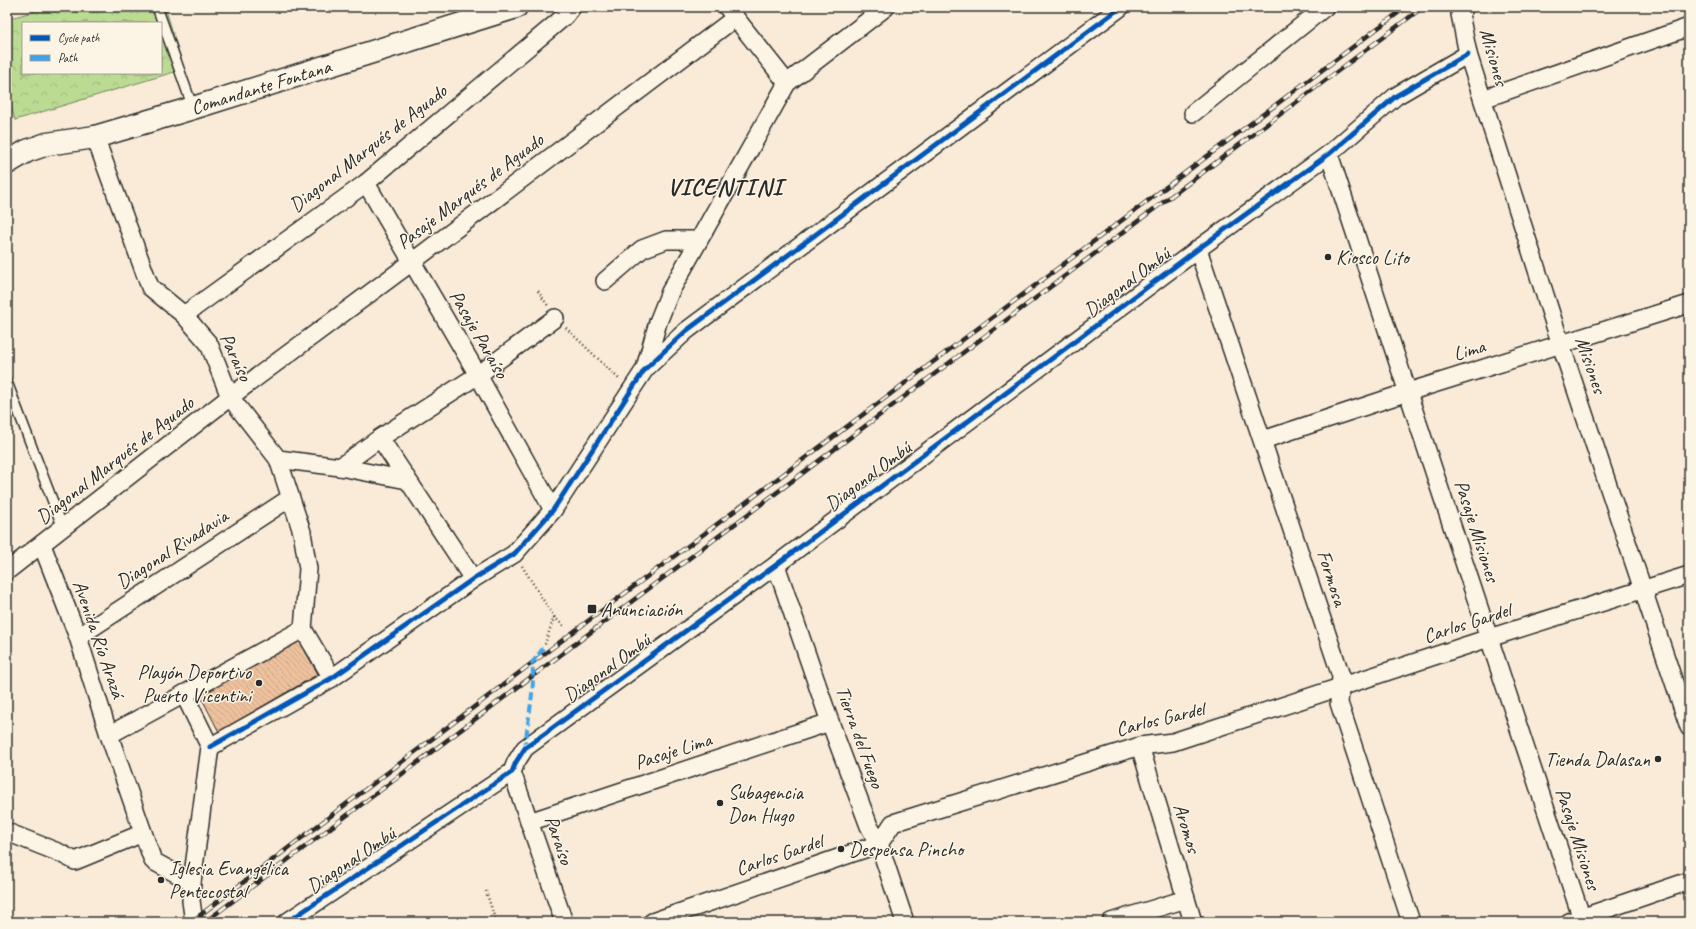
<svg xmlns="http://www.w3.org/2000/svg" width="1696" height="929" font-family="Caveat,sans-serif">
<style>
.park{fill:url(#park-crowns);stroke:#73825e;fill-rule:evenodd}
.building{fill:url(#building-back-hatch);stroke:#2b2b2b}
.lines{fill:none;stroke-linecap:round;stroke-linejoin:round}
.lane-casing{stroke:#2b2b2b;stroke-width:12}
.street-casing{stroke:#2b2b2b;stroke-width:20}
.secondary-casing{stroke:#2b2b2b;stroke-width:25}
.path{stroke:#2b2b2b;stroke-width:2.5;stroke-dasharray:1 3;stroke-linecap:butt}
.lane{stroke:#fcf5e5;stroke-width:9}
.street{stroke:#fcf5e5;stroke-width:17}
.secondary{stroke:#fcf5e5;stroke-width:22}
.rail-casing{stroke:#2b2b2b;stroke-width:4.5}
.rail{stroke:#fcf5e5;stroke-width:3;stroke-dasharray:9;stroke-linecap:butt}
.quiet{stroke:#3ea3eb;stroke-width:4;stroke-dasharray:8 4;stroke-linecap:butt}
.cycleway-casing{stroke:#fcf5e5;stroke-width:8}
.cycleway{stroke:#0057b8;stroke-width:5}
.poi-dot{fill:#2b2b2b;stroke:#fcf5e5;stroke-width:1.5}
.labels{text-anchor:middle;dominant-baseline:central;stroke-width:3;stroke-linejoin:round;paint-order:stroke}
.street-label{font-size:20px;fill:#2b2b2b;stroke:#fcf5e5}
.poi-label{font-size:20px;fill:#2b2b2b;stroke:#fcf5e5;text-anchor:start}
.district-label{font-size:24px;font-weight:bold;letter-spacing:1px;fill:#2b2b2b;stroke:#fcf5e5}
</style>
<defs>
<pattern id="park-crowns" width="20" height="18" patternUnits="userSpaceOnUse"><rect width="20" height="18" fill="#bbda92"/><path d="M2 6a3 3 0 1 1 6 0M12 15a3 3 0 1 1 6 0" fill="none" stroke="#a1bb7e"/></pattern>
<pattern id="building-back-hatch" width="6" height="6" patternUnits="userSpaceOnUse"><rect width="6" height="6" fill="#eec19d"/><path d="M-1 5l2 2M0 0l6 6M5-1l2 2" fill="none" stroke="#cca687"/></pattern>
</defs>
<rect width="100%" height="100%" fill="#f9ebd7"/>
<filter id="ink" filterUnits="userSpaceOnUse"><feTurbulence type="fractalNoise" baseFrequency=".025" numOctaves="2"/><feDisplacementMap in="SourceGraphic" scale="8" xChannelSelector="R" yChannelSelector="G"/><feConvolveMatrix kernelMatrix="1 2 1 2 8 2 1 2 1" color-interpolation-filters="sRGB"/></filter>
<g filter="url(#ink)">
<path class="park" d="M 50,7 L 165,7 L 184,69 L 15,120 L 7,93 L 7,19 ZM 23,23 L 161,23 L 161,73 L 23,73 Z"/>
<polygon class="building" points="298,638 318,674 219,732 199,693"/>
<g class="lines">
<g class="lane-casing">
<g id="lane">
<polyline points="157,7 193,108"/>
<polyline points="7,382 63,528"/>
</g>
</g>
<g class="street-casing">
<g id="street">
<polyline points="727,7 787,83"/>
<polyline points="1465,7 1460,14 1468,54 1561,345 1689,727"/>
<polyline points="1483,99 1689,27"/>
<polyline points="1193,113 1325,7"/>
<polyline points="95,137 150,287 184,315 209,344 230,397 278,459 340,467 407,480"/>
<polyline points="1329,154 1583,922"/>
<polyline points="366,183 478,375 553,510"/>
<polyline points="1198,249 1341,676 1339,703 1411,922"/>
<polyline points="605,281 642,249 666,240 698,240"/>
<polyline points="184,315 366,183 565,16 572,7"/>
<polyline points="645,368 658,322 670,292 787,83 886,7"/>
<polyline points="380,438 473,579"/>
<polyline points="1263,440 1408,392 1689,304"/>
<polyline points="340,467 380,438 478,375 555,318"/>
<polyline points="42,545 78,637 109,735 153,861 192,882"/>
<polyline points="776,565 830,722 869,826 879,844 905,922"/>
<polyline points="7,571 230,397 412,262 735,18"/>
<polyline points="303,629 332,678"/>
<polyline points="78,637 290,498"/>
<polyline points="184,694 210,747 192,882 191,901 194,922"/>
<polyline points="109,735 303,629 308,569 302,532 278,459"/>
<polyline points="1140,746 1193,922"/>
<polyline points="210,747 332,678 473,579 514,554 553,510 645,369 686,331 1121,7"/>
<polyline points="512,772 564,922"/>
<polyline points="529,822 830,722"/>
<polyline points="7,832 60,853 75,861 143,833"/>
<polyline points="287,922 512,772 516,762 525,748 776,565 1198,249 1329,154 1396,96 1468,54"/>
<polyline points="652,922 879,844 893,823 1140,746 1173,742 1489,638 1689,575"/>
<polyline points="1111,922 1186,899"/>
<polyline points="1569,922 1689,881"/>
</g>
</g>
<g class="secondary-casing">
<polyline id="secondary" points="7,163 27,151 47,144 95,137 193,108 516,7"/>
</g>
<g class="path">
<polyline points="538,291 548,306"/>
<polyline points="566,328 620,380"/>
<polyline points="522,566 554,617 544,647"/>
<polyline points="554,617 565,627"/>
<polyline points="486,891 496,922"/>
</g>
<use href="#lane" class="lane"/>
<use href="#street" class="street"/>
<use href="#secondary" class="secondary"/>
<g class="rail-casing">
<g id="rail">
<polyline points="191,922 532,663 1406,7"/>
<polyline points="205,922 1423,7"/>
</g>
</g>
<use href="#rail" class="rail"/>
<path class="quiet" d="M 525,748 C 527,722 536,687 532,663 L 544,647"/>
<g class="cycleway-casing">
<g id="cycleway">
<polyline points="210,747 332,678 473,579 514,554 553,510 645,369 686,331 1121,7"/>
<polyline points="287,922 512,772 516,762 525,748 776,565 1198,249 1329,154 1396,96 1468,54"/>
</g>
</g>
<use href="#cycleway" class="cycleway"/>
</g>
</g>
<g class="poi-dot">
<circle cx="1328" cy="257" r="4"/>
<rect x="587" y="604" width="10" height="10" rx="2"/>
<circle cx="259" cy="683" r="4"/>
<circle cx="1658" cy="759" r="4"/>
<circle cx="720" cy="803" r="4"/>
<circle cx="841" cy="849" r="4"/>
<circle cx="161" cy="880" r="4"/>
</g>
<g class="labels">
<g class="street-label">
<text transform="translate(1494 57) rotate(74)">Misiones</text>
<text transform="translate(261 87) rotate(-17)">Comandante Fontana</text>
<text transform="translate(368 148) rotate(-38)">Diagonal Marqués de Aguado</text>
<text transform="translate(470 191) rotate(-37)">Pasaje Marqués de Aguado</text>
<text transform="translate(1127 282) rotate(-37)">Diagonal Ombú</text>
<text transform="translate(479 334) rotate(60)">Pasaje Paraíso</text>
<text transform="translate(1469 350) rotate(-17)">Lima</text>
<text transform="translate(236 357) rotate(65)">Paraíso</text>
<text transform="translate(1591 365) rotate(71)">Misiones</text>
<text transform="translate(115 460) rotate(-38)">Diagonal Marqués de Aguado</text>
<text transform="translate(868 476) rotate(-37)">Diagonal Ombú</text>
<text transform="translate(1477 531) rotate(72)">Pasaje Misiones</text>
<text transform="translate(172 549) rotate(-33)">Diagonal Rivadavia</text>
<text transform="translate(1332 578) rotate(72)">Formosa</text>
<text transform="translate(1467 623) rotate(-18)">Carlos Gardel</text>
<text transform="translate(99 639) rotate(71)">Avenida Río Arazá</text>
<text transform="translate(607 668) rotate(-36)">Diagonal Ombú</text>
<text transform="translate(1160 719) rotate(-14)">Carlos Gardel</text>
<text transform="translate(860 737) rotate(70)">Tierra del Fuego</text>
<text transform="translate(673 751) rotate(-18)">Pasaje Lima</text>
<text transform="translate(1187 828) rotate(73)">Aromos</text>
<text transform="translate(1578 839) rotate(72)">Pasaje Misiones</text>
<text transform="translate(559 840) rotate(71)">Paraíso</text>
<text transform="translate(779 855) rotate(-19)">Carlos Gardel</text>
<text transform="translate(351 860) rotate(-34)">Diagonal Ombú</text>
</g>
<g class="poi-label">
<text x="1336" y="257">Kiosco Lito</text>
<text x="601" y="609">Anunciación</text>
<text x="251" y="672" text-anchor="end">Playón Deportivo<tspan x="251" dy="23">Puerto Vicentini</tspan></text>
<text x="1650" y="759" text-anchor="end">Tienda Dalasan</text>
<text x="728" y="792">Subagencia<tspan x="728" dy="23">Don Hugo</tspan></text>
<text x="849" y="849">Despensa Pincho</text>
<text x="169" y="868">Iglesia Evangélica<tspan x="169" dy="23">Pentecostal</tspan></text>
</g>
<g class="district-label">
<text x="725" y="187">VICENTINI</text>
</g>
</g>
<rect width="1696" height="929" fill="none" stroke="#fcf5e5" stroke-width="24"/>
<rect x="12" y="12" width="1672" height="905" fill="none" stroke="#2b2b2b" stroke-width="1.5" filter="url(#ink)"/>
<rect x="22" y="22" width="140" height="52" fill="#fcf5e5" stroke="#a8a49b"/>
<rect x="30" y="35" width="20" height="6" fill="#0057b8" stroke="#a8a49b"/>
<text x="58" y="42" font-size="12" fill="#2b2b2b">Cycle path</text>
<rect x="30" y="55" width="20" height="6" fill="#3ea3eb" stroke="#a8a49b"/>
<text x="58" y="62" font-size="12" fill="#2b2b2b">Path</text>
</svg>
